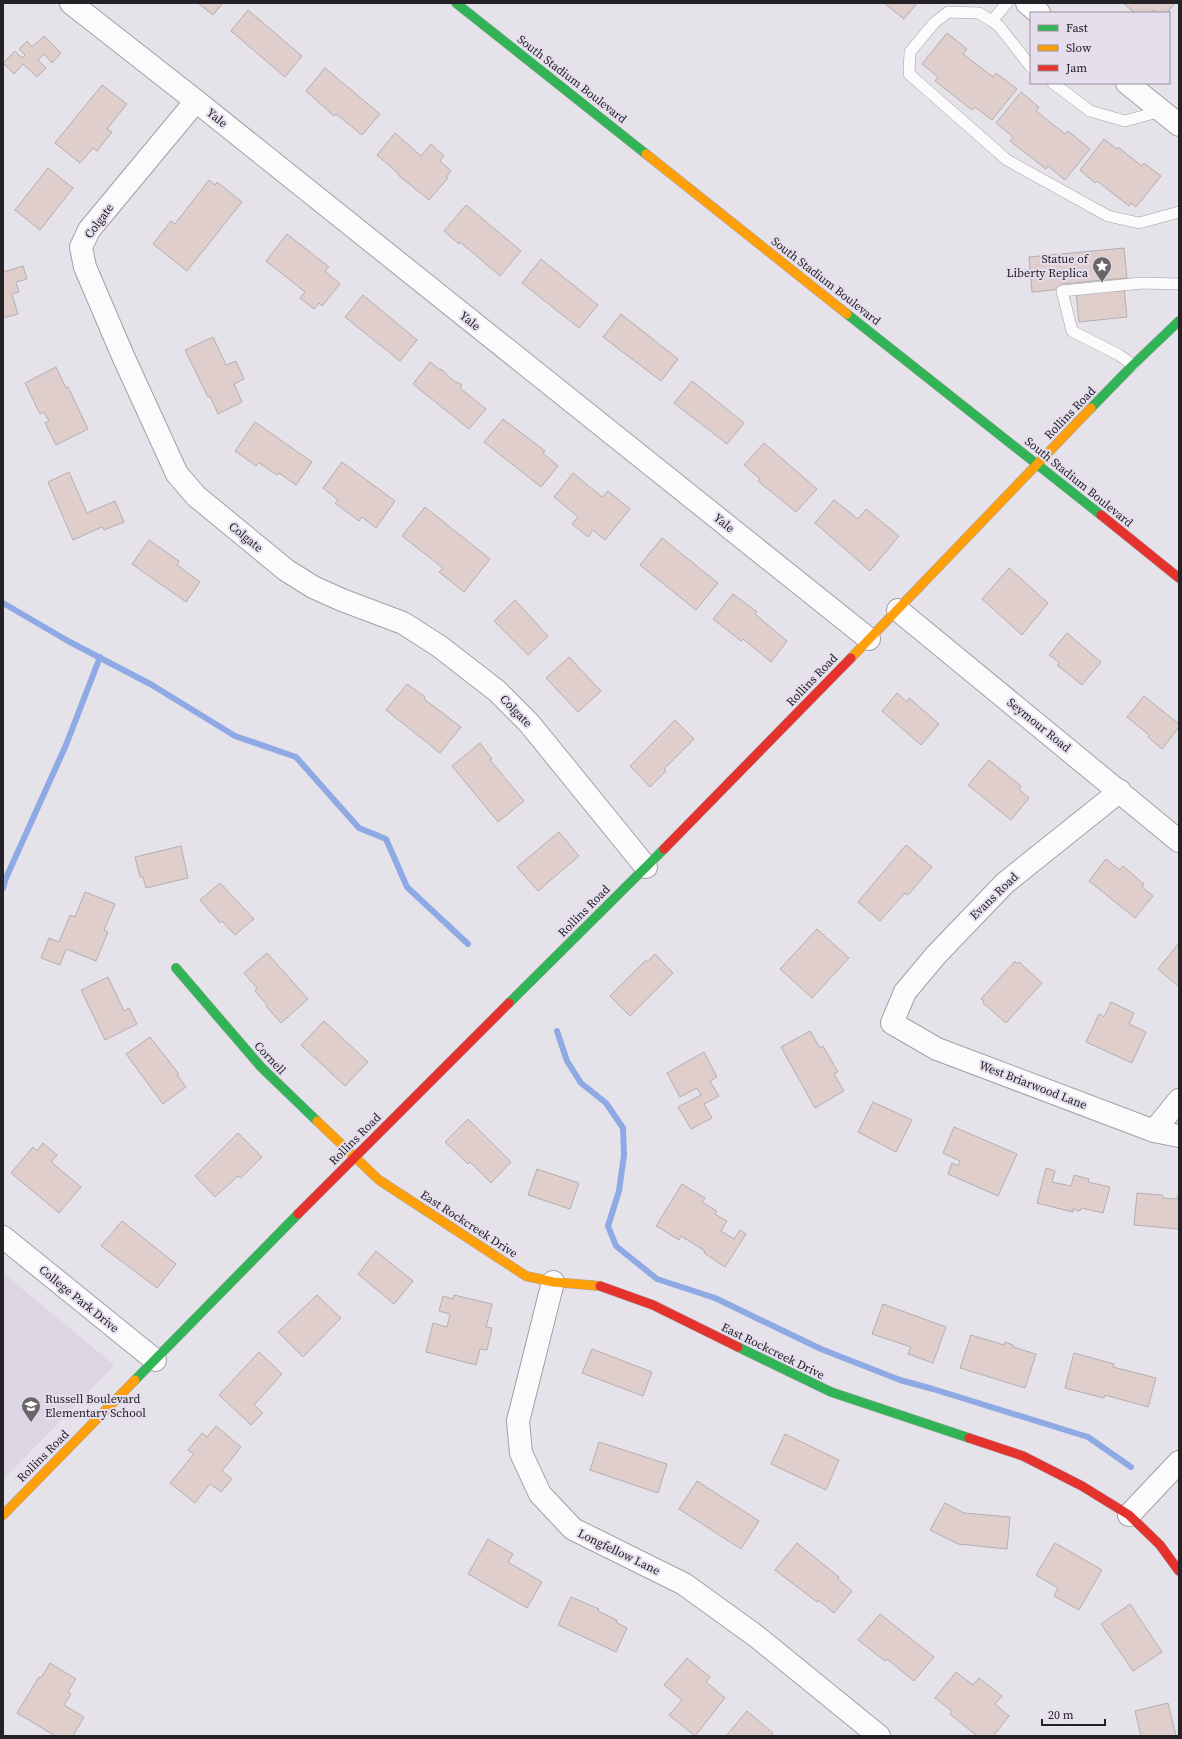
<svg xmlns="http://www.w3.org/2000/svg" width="1182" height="1739" font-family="'Source Serif 4',serif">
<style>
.built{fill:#dcd5e4}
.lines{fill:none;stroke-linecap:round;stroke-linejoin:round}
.stream{stroke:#8ea9e4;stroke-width:6}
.building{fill:#dfcecb;stroke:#b3afb1}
.lane-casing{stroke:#a2a0a6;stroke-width:12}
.street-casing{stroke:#a2a0a6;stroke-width:24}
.fast-casing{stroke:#a2a0a6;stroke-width:10}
.slow-casing{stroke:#a2a0a6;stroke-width:10}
.jam-casing{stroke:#a2a0a6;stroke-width:10}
.lane{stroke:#fbfbfc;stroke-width:11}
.street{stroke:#fbfbfc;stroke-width:22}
.fast{stroke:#30b455;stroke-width:9}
.slow{stroke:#ff9f0a;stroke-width:9}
.jam{stroke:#e5322d;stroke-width:9}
.labels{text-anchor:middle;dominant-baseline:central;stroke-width:4;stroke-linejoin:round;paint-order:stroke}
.street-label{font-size:12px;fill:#242127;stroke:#e5deed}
.poi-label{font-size:12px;fill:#242127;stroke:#e5deed;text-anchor:end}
</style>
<rect width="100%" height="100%" fill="#e5e2ea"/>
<polygon class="built" points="3,1273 114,1365 3,1480"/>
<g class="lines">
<g class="stream">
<polyline points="3,603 68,641 152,685 235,736 296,757 359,828 386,839 407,887 468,944"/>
<polyline points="3,888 6,878 66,745 100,657"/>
<polyline points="557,1031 567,1061 581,1083 606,1103 623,1128 624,1155 619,1191 608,1226 616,1246 657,1279 715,1298 821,1349 900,1380 933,1389 1088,1437 1131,1467"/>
</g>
</g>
<g class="building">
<polygon points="198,3 223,3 213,15"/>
<polygon points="884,3 917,3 904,19"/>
<polygon points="1123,3 1175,3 1167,13 1158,13 1154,10 1152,13 1135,13"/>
<polygon points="248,10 302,56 285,77 231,31"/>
<polygon points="947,33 967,49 963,54 980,67 993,77 996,73 1017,89 992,120 975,107 972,110 935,81 938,77 922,64"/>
<polygon points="44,36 61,53 52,63 44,54 38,60 46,68 37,77 23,64 14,74 3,63 15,51 22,58 25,55 19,49 27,41 32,47"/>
<polygon points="325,68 380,114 362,135 336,114 334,116 306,91"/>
<polygon points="102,85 127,104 107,129 112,132 97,151 93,148 80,163 55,143"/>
<polygon points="1021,92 1039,107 1036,111 1065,134 1068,131 1090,149 1065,180 1048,166 1046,169 1010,141 1013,137 996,123"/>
<polygon points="395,133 421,156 431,144 444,156 440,161 451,171 446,177 448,178 429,200 398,175 399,174 377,155"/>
<polygon points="1104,139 1117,149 1118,147 1142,166 1144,163 1161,176 1136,207 1131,203 1129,206 1097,181 1095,183 1080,170"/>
<polygon points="48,168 73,188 40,230 15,210"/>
<polygon points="209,180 215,185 217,182 242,202 187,271 153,244 171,221 175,224"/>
<polygon points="466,205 521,251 500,276 460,242 459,244 444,231"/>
<polygon points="287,234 329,267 325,271 340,284 322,306 319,303 314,309 300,298 305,292 266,261"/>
<polygon points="1124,248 1127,278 1061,284 1062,289 1032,292 1029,257"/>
<polygon points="541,259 598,305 579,328 522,283"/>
<polygon points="23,266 27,279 16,282 19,292 12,294 18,314 3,318 3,272"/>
<polygon points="1124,288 1127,317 1079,322 1076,293"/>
<polygon points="363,295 417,340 400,361 345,317"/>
<polygon points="621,314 678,359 661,381 603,337"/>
<polygon points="213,337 226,365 236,361 244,379 234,384 242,402 218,414 210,396 208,397 185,350"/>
<polygon points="430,362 440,370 441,369 456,383 457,382 462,385 460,388 486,409 469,429 413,384"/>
<polygon points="56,367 66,388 68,387 88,429 56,445 45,423 49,421 44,412 40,414 25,383"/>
<polygon points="692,381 744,423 727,444 674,403"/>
<polygon points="503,419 545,451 543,453 558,466 541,487 484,442"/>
<polygon points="255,422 312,462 296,485 279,473 277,475 259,463 256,466 235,451"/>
<polygon points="764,443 817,489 796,512 758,481 760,479 744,465"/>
<polygon points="342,462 395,501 376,528 362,517 359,521 335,503 338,500 323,488"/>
<polygon points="69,472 87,513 115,501 124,522 104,530 102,527 73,540 48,482"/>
<polygon points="573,473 602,497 608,491 630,509 605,540 593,530 588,537 572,524 578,517 554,497"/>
<polygon points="834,500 858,519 866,509 899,536 870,571 815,523"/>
<polygon points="425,507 490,559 464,592 439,572 443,568 402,536"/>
<polygon points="662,538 718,583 696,610 640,565"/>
<polygon points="149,540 179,561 177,565 200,582 186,602 132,564"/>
<polygon points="1009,568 1048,603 1022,635 982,599"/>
<polygon points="733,594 757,612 755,614 787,641 771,662 743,639 741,641 713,619"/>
<polygon points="515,600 548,636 528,655 494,621"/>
<polygon points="1067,633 1101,662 1082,685 1057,665 1060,663 1049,655"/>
<polygon points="569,657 601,691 578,712 546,678"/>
<polygon points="407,684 425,697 424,699 461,727 440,753 386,710"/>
<polygon points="897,693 907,702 909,698 939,724 921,745 882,711"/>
<polygon points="1144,696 1179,724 1179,727 1162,749 1148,737 1149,735 1127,717"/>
<polygon points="675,720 694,739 664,769 666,771 650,787 630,766"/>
<polygon points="480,743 492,759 490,760 524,801 498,822 452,766"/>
<polygon points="989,760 1021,786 1019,789 1029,798 1011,820 968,785"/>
<polygon points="559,832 579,856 538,891 517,867"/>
<polygon points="906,845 932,867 908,895 905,893 880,921 858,902"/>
<polygon points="181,846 188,878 146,888 143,877 140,877 135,857"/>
<polygon points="1106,859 1120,870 1123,866 1144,884 1142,887 1153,896 1135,918 1089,881"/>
<polygon points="220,883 254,919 235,935 222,921 220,923 200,900"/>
<polygon points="85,892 115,904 104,930 108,932 96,961 66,949 60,965 41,958 49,938 59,942 70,915 75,917"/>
<polygon points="817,929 849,958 812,998 780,969"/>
<polygon points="1179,943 1179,987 1158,969"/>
<polygon points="267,953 308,999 281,1023 266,1006 267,1005 255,991 257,988 244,973"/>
<polygon points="655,954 673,973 630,1016 610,996 646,960 647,962"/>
<polygon points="1015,961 1017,964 1019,962 1042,983 1006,1023 983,1003 984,1001 981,999"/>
<polygon points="108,977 124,1011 129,1008 137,1024 105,1040 81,990"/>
<polygon points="1111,1002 1134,1013 1129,1024 1146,1032 1132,1063 1086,1042 1099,1014 1104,1017"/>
<polygon points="324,1021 368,1062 345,1086 301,1045"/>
<polygon points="810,1031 820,1048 823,1046 838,1072 834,1074 844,1091 815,1108 781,1047"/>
<polygon points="150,1037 179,1074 177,1075 186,1087 163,1104 126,1054"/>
<polygon points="704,1052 717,1077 710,1081 719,1096 704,1104 712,1118 691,1129 678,1107 701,1095 697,1088 680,1097 667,1073"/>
<polygon points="873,1102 912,1120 896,1152 858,1132"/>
<polygon points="468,1119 511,1162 491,1183 470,1162 468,1164 445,1142"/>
<polygon points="954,1127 1017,1154 998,1196 948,1174 952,1163 958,1166 960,1161 943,1153"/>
<polygon points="238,1133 262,1157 241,1178 238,1176 215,1197 195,1176"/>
<polygon points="43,1143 57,1155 51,1162 81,1187 59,1213 11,1173 33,1147 37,1151"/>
<polygon points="1046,1168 1055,1171 1052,1182 1071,1186 1074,1175 1089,1179 1088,1182 1110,1187 1103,1213 1081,1208 1080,1211 1073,1209 1073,1212 1037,1203"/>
<polygon points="537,1169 579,1183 570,1209 528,1195"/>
<polygon points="682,1184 705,1198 702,1202 717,1211 715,1214 727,1221 721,1231 734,1239 740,1230 746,1234 725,1267 704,1253 705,1251 681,1236 679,1240 656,1226"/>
<polygon points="1137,1193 1162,1195 1163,1198 1177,1199 1178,1195 1179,1195 1179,1229 1134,1225"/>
<polygon points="122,1221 176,1264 157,1288 101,1246"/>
<polygon points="376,1251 413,1281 394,1304 358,1274"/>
<polygon points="317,1295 341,1318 303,1357 278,1332"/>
<polygon points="454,1295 492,1304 486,1327 492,1328 487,1350 480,1349 476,1365 426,1352 433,1323 447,1327 450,1314 439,1311 443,1296 453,1299"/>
<polygon points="883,1304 946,1327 933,1363 908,1354 911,1347 872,1334"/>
<polygon points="971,1335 1004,1345 1005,1342 1013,1345 1013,1347 1036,1354 1025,1388 960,1368"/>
<polygon points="592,1349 652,1372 643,1396 582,1373"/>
<polygon points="259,1352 282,1374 254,1405 263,1413 251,1425 219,1395"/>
<polygon points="1074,1353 1114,1364 1113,1367 1156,1378 1148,1407 1105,1395 1104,1398 1065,1388"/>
<polygon points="216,1426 241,1447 222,1471 232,1479 221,1492 210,1484 195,1503 170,1483 194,1454 188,1450 202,1433 207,1437"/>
<polygon points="785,1434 839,1460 826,1490 771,1464"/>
<polygon points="599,1442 667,1464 658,1493 590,1470"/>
<polygon points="697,1481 759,1521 741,1549 679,1509"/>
<polygon points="945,1503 964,1513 1010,1517 1007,1549 958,1544 930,1530"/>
<polygon points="488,1539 513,1554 508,1562 542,1582 527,1608 468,1574"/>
<polygon points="797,1543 839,1577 838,1579 852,1591 834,1613 818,1600 817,1602 775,1570"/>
<polygon points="1055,1543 1102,1570 1079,1610 1054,1596 1058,1588 1036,1575"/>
<polygon points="571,1597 599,1609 598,1611 617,1620 616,1622 627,1628 616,1652 558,1625"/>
<polygon points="1130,1604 1162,1652 1133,1671 1101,1624"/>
<polygon points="880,1614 934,1657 914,1681 887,1659 885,1661 858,1640"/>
<polygon points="687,1658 710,1677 706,1682 725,1698 695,1736 669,1715 682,1700 664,1685"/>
<polygon points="50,1663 76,1679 68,1692 71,1694 64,1705 84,1717 73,1736 55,1736 17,1713 39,1677 41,1678"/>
<polygon points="956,1672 973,1685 979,1678 1002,1696 995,1704 1009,1716 993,1736 977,1736 950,1714 952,1711 935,1698"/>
<polygon points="1168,1703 1176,1736 1141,1736 1135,1711"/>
<polygon points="747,1711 773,1733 770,1736 726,1736"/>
</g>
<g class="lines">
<g class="lane-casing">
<g id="lane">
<polyline points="992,21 1007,3"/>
<polyline points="1031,67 999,26 992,21 979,13 948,12 934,23 910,52 909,74 1007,160 1108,216 1139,223 1179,212"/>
<polyline points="1053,83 1090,111 1125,121 1161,111"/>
<polyline points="1133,365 1119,355 1072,331 1062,291 1142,283 1179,284"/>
</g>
</g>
<g class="street-casing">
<g id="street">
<polyline points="71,3 196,101 869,639"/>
<polyline points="1027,3 1039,13"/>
<polyline points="1127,83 1179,125"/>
<polyline points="196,101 89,230 81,247 85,267 123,356 177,474 196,496 286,570 313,587 342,600 403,623 439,646 497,691 529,723 646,867"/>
<polyline points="898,610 1179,841"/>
<polyline points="1120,791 1005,883 936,955 905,992 892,1023 937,1049 1154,1131 1179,1136"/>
<polyline points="1154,1131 1179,1100"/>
<polyline points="3,1237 155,1360"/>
<polyline points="553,1282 518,1421 521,1453 540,1494 573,1529 684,1584 756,1636 879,1736"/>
<polyline points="1129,1515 1179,1462"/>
</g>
</g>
<g class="fast-casing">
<g id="fast">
<polyline points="456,3 646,154"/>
<polyline points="847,314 1101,515"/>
<polyline points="1091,408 1133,365 1179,321"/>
<polyline points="176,968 261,1067 317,1121"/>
<polyline points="509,1003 664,849"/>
<polyline points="738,1347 831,1392 969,1438"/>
<polyline points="135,1380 298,1214"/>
</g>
</g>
<g class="slow-casing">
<g id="slow">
<polyline points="646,154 847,314"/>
<polyline points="851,658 1091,408"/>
<polyline points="317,1121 379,1180 526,1276 553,1282 600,1286"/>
<polyline points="3,1515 135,1380"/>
</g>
</g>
<g class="jam-casing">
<g id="jam">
<polyline points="1101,515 1179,578"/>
<polyline points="664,849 851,658"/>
<polyline points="298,1214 509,1003"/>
<polyline points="600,1286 653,1305 738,1347"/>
<polyline points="969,1438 1023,1456 1082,1486 1129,1515 1160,1545 1179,1571"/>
</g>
</g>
<use href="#lane" class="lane"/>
<use href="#street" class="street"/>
<use href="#fast" class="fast"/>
<use href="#slow" class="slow"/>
<use href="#jam" class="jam"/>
</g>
<defs>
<g id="sight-pin" transform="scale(1)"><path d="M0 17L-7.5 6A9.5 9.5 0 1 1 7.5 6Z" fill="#68656b" stroke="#e5deed"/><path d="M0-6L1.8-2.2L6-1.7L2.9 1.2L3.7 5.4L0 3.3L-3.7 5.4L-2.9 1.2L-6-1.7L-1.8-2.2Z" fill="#fff"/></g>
<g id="school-pin" transform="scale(1)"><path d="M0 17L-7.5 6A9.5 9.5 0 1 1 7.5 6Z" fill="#68656b" stroke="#e5deed"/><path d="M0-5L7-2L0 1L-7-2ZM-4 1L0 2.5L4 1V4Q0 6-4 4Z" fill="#fff"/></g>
</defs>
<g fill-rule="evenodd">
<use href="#sight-pin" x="1102" y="266"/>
<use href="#school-pin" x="31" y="1406"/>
</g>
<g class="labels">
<g class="street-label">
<text transform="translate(572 79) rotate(38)">South Stadium Boulevard</text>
<text transform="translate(217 118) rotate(39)">Yale</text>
<text transform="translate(99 221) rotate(-54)">Colgate</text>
<text transform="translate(826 281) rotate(38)">South Stadium Boulevard</text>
<text transform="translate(470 321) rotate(39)">Yale</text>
<text transform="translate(1070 413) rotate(-46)">Rollins Road</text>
<text transform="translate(1079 482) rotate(39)">South Stadium Boulevard</text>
<text transform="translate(724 523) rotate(39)">Yale</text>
<text transform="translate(246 537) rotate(39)">Colgate</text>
<text transform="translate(812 680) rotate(-46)">Rollins Road</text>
<text transform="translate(516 711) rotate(46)">Colgate</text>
<text transform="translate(1039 725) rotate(39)">Seymour Road</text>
<text transform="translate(994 896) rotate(-44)">Evans Road</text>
<text transform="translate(584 911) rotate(-45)">Rollins Road</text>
<text transform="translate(270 1058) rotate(47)">Cornell</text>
<text transform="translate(1033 1085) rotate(21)">West Briarwood Lane</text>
<text transform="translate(355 1139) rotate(-45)">Rollins Road</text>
<text transform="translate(469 1224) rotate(33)">East Rockcreek Drive</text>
<text transform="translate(79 1299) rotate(39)">College Park Drive</text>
<text transform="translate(773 1351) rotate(26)">East Rockcreek Drive</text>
<text transform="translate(43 1456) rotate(-45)">Rollins Road</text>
<text transform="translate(619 1552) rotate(26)">Longfellow Lane</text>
</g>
<g class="poi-label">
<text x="1088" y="259">Statue of<tspan x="1088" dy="14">Liberty Replica</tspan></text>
<text x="45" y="1399" text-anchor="start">Russell Boulevard<tspan x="45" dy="14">Elementary School</tspan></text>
</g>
</g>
<rect width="1182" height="1739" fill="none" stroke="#242127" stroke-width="8"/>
<rect x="1030" y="12" width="140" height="72" fill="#e5deed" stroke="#98929e"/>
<rect x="1038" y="25" width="20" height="6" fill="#30b455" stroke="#98929e"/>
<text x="1066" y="32" font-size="12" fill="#242127">Fast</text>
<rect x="1038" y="45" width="20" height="6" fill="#ff9f0a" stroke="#98929e"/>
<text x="1066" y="52" font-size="12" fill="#242127">Slow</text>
<rect x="1038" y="65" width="20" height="6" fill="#e5322d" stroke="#98929e"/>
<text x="1066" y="72" font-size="12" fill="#242127">Jam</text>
<path d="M1042 1719v6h63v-6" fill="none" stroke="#242127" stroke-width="2"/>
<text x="1048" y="1719" font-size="12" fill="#242127" stroke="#e5deed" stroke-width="3" paint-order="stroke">20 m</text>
</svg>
